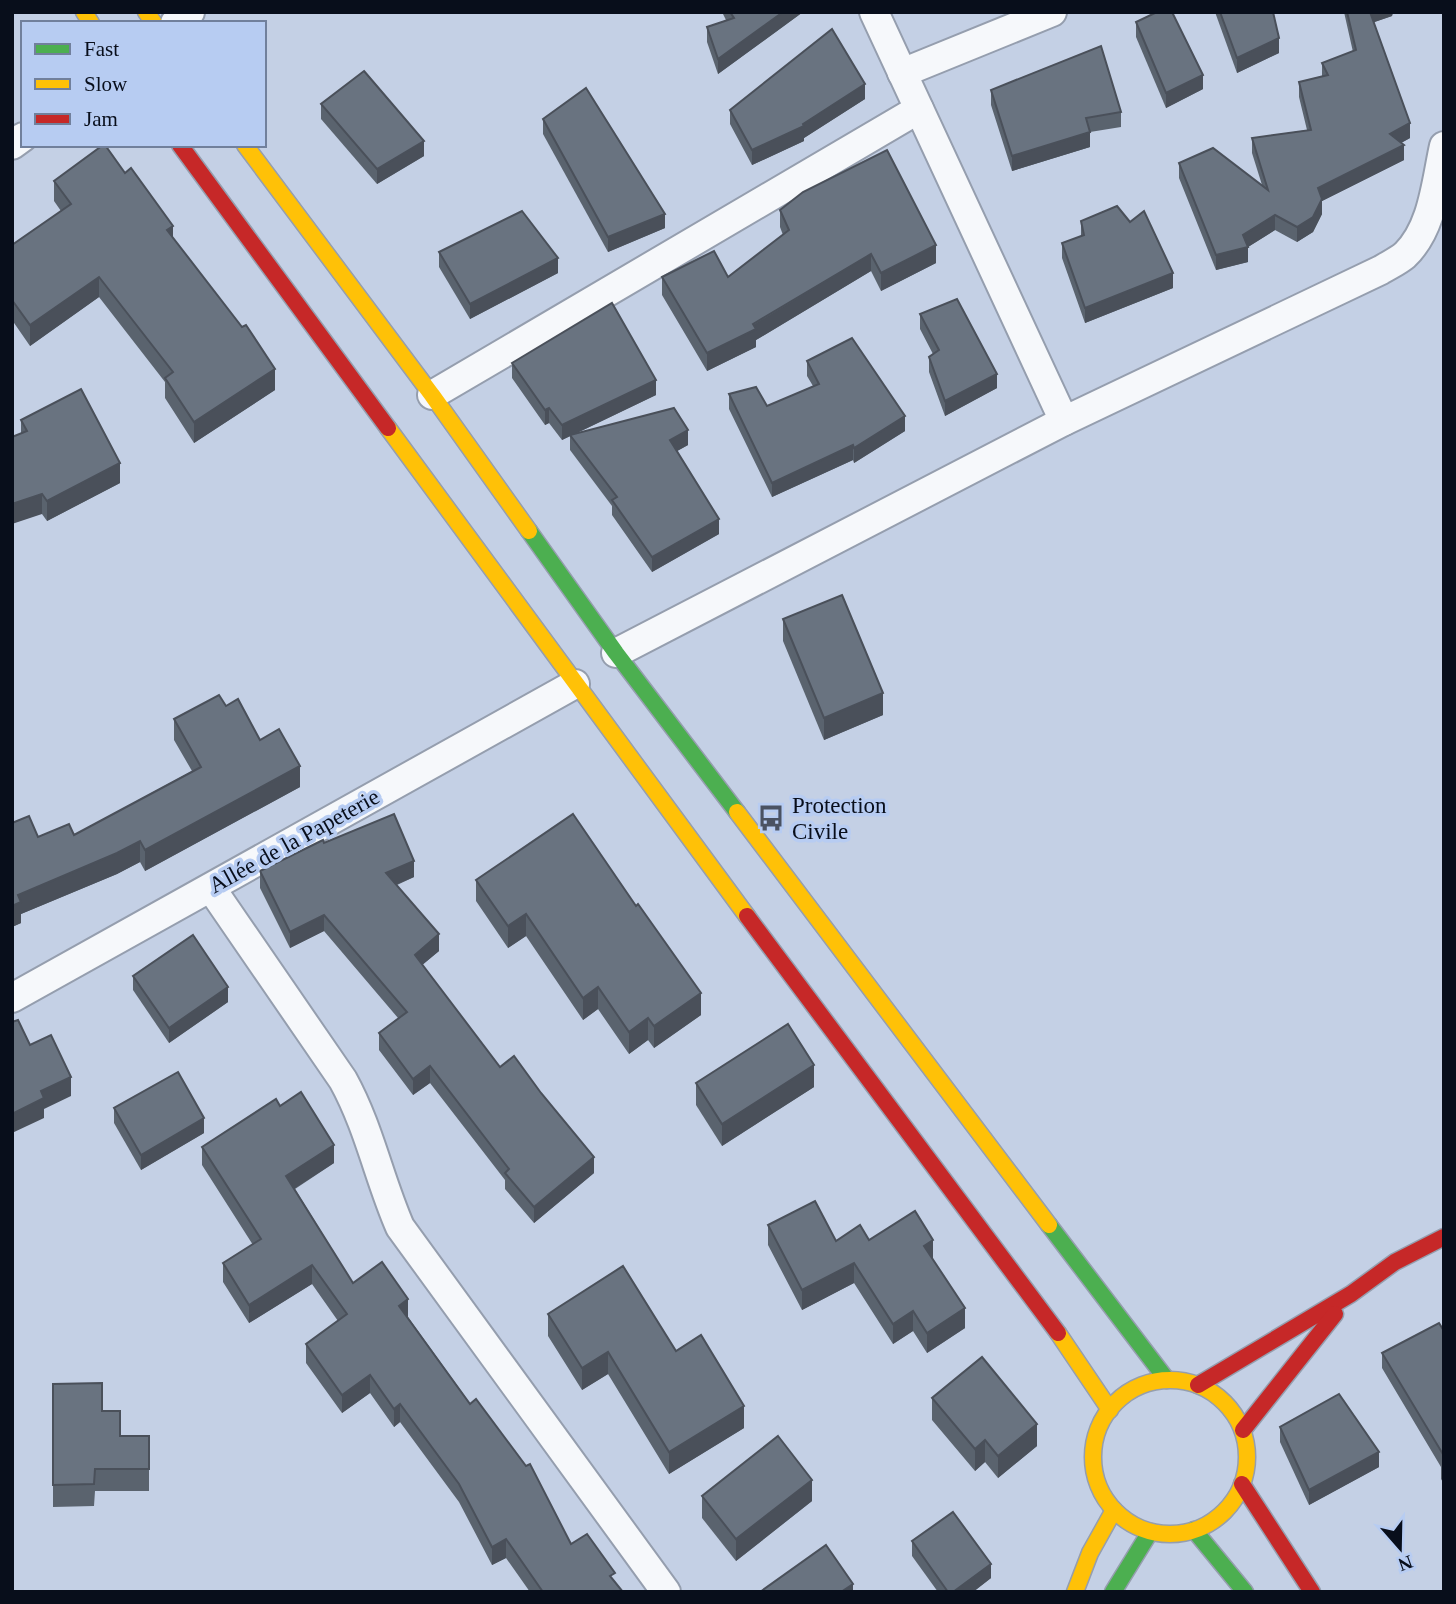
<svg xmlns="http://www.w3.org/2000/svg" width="1456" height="1604" font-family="'Times New Roman',serif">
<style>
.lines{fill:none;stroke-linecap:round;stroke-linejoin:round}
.street-casing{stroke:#959eae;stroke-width:32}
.fast-casing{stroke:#959eae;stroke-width:19}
.slow-casing{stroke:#959eae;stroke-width:19}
.jam-casing{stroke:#959eae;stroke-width:19}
.street{stroke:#f6f8fb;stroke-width:28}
.fast{stroke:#4caf50;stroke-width:16}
.slow{stroke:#ffc107;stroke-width:16}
.jam{stroke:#c62828;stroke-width:16}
.wall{fill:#5a636e}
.shaded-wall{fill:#4a505a}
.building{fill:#697380;stroke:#4a505a;stroke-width:2}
.labels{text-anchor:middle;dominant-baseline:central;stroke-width:7;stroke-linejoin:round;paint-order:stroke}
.poi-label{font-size:23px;fill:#080e1b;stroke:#b7ccf2;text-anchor:start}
.street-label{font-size:23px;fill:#080e1b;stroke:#b7ccf2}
</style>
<rect width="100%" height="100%" fill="#c4d0e5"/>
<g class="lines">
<g class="street-casing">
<g id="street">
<polyline points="874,12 1064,421"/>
<polyline points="175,23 190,12"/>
<polyline points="902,73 1052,12"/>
<polyline points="12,145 23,137"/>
<polyline points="432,395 919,109"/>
<path d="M 616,653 L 1064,421 L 1381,270 C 1389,265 1398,261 1405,255 C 1433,228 1436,182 1444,146"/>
<path d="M 211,888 L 343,1080 C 369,1127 379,1179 400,1227 L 666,1592"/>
<polyline points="12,998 575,684"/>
</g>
</g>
<g class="fast-casing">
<g id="fast">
<polyline points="529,531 616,653 737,812"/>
<polyline points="1049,1225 1167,1380"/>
<polyline points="1194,1530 1245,1592"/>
<polyline points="1113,1592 1150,1532"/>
</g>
</g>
<g class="slow-casing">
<g id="slow">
<polyline points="84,12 91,23"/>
<polyline points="146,12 154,23"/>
<polyline points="245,145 432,395 529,531"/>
<polyline points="388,428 747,916"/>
<polyline points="737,812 1049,1225"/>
<polyline points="1058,1333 1110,1410"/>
<circle cx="1170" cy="1457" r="77"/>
<polyline points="1075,1592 1090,1553 1114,1510"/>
</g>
</g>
<g class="jam-casing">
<g id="jam">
<polyline points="180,145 388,428"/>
<polyline points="747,916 1058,1333"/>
<polyline points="1198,1385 1351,1294 1395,1262 1444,1237"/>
<polyline points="1243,1430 1335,1314"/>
<polyline points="1242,1484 1312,1592"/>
</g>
</g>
<use href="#street" class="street"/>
<use href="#fast" class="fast"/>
<use href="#slow" class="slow"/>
<use href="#jam" class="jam"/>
</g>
<g class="wall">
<polygon points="722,12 803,12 718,74 707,42 707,27 726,20"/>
<polygon points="1215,12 1273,12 1279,53 1237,73"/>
<polygon points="1344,12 1393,12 1392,16 1374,22 1410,138 1401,143 1404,160 1322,201 1322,214 1313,232 1297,242 1275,230 1248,247 1248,262 1216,270 1179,178 1179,163 1262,185 1252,153 1252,138 1307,130 1299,97 1299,82 1322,76 1322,63 1353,52"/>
<polygon points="1136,22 1203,89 1166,108 1136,37"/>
<polygon points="991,90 1121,112 1121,127 1090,132 1090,147 1012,171 991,105"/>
<polygon points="865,99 804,138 804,141 752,165 730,124 730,110"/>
<polygon points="321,104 424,156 377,184 321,119"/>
<polygon points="543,119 665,228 608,252 543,134"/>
<polygon points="54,181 173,238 275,390 194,443 165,398 165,382 99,297 30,346 12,320 12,245 61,211 54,201"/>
<polygon points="780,210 936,263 881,291 871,271 756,340 756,347 707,371 662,295 662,277 728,277 783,235 780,227"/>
<polygon points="1081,221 1130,222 1173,288 1085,323 1062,258 1062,243 1081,236"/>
<polygon points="439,252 558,273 470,319 439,267"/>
<polygon points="920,314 997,388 945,416 929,372 929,357 933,354 920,329"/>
<polygon points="807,361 905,431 854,463 853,460 772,497 729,409 729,394 767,406 813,386 807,376"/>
<polygon points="512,363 656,395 573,435 688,445 677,451 719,534 652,572 612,515 612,506 570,450 570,436 562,440 549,423 545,425 512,378"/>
<polygon points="21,420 120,483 47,521 42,514 21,434"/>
<polygon points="783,619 883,715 824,740 783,641"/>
<polygon points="174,719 260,740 300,787 145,871 140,862 117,874 21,914 21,923 12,927 38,837 74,835 192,771 174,740"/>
<polygon points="324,843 414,877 397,885 439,951 422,965 500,1067 594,1173 534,1223 505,1189 505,1180 430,1083 413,1095 379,1050 379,1033 398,1018 324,931 290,948 260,888 260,871"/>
<polygon points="476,880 701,1015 654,1048 648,1040 629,1054 598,1009 583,1020 526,936 508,948 476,901"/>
<polygon points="133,976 228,1002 169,1043 133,990"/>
<polygon points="696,1083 814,1087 722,1146 696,1105"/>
<polygon points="280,1106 334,1163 295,1189 353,1283 408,1317 571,1544 615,1582 623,1592 530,1592 506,1558 492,1565 459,1502 400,1422 394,1427 370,1393 342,1413 306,1363 306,1344 338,1321 312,1284 249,1323 223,1282 223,1263 253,1245 202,1165 202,1147"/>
<polygon points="114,1108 204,1133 141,1170 114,1123"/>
<polygon points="768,1225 836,1241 869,1240 933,1260 965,1328 927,1353 913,1331 893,1344 854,1283 802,1310 768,1245"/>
<polygon points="548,1314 676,1351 744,1428 669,1474 608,1374 582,1390 548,1336"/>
<polygon points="1444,1331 1444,1484 1441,1479 1441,1467 1382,1368 1382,1353"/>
<polygon points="53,1384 102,1411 120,1436 149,1436 149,1491 95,1491 94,1506 53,1507"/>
<polygon points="932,1398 1037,1446 998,1478 985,1462 975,1471 932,1420"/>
<polygon points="1280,1427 1379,1467 1309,1505 1280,1442"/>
<polygon points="702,1496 812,1501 736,1561 702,1518"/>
<polygon points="912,1541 991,1578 973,1592 938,1592 912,1556"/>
</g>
<g class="shaded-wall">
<polygon points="783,12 803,12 718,74 718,59"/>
<polygon points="1369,12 1393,12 1392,16 1369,24"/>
<polygon points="1279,38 1279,53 1237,73 1237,58"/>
<polygon points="1203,75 1203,89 1166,108 1166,93"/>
<polygon points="865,84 865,99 804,138 804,141 752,165 752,150 803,124"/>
<polygon points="1410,123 1410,138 1390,149 1390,134"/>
<polygon points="1090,132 1090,147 1012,171 1012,156"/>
<polygon points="424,141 424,156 377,184 377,169"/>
<polygon points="1404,145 1404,160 1322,201 1322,214 1313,232 1297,242 1297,227 1318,188"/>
<polygon points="665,214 665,228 608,252 608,237"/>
<polygon points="1275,215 1275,230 1248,247 1248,262 1216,270 1216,255 1243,235"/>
<polygon points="173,226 173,246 167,230"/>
<polygon points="936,245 936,263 881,291 881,273"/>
<polygon points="871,254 871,271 756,340 756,347 707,371 707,353"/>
<polygon points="558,258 558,273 470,319 470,304"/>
<polygon points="1173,273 1173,288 1085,323 1085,308"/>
<polygon points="99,277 99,297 30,346 30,325"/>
<polygon points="275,369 275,390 194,443 194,422"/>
<polygon points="997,374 997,388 945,416 945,401"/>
<polygon points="656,380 656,395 562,440 562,425"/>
<polygon points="549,408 549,423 545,425 545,410"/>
<polygon points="905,416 905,431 854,463 854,448"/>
<polygon points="688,430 688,445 670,455 670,440"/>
<polygon points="853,445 853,460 772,497 772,483"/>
<polygon points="120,463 120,483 47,521 47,501"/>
<polygon points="42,494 42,514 12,524 12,504"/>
<polygon points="719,519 719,534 652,572 652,557"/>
<polygon points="883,693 883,715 824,740 824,718"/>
<polygon points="300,766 300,787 145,871 145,850"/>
<polygon points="140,841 140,862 117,874 21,914 21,923 12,927 12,906 18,895"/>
<polygon points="414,861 414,877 386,889 386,873"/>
<polygon points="526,914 526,936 508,948 508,926"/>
<polygon points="324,915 324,931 290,948 290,932"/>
<polygon points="439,934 439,951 415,971 415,955"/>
<polygon points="228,987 228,1002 169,1043 169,1028"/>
<polygon points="598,987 598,1009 583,1020 583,998"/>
<polygon points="701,993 701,1015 654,1048 654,1026"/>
<polygon points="648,1018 648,1040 629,1054 629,1032"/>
<polygon points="814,1065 814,1087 722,1146 722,1124"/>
<polygon points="430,1066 430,1083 413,1095 413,1079"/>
<polygon points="71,1077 71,1096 44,1109 44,1118 12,1133 12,1114 41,1091"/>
<polygon points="204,1118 204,1133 141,1170 141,1155"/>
<polygon points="334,1145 334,1163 286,1194 286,1176"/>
<polygon points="594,1157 594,1173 534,1223 534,1207"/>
<polygon points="933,1240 933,1260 924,1246"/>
<polygon points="854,1263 854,1283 802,1310 802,1290"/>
<polygon points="312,1265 312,1284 249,1323 249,1305"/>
<polygon points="408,1299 408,1317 399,1324 399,1306"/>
<polygon points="965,1308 965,1328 927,1353 927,1333"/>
<polygon points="913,1311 913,1331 893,1344 893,1324"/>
<polygon points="608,1352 608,1374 582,1390 582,1368"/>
<polygon points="370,1375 370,1393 342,1413 342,1395"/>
<polygon points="400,1404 400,1422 394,1427 394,1409"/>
<polygon points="744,1406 744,1428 669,1474 669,1452"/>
<polygon points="1037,1424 1037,1446 998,1478 998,1456"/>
<polygon points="985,1440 985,1462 975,1471 975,1449"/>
<polygon points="1379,1452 1379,1467 1309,1505 1309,1490"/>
<polygon points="812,1480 812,1501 736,1561 736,1539"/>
<polygon points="506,1539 506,1558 492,1565 492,1547"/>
<polygon points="991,1564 991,1578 973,1592 953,1592"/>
<polygon points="853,1584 853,1592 841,1592"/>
</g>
<g class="building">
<polygon points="730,12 783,12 718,59 707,27 734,18"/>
<polygon points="1157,12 1172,12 1203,75 1166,93 1136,22"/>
<polygon points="1220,12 1273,12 1279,38 1237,58"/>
<polygon points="1347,12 1370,12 1410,123 1390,134 1404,145 1318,188 1322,199 1313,217 1297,227 1275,215 1243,235 1248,247 1216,255 1179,163 1213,148 1268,190 1252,138 1311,130 1299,82 1328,75 1322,63 1356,50"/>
<polygon points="832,29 865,84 803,124 804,126 752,150 730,110"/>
<polygon points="1101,46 1121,112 1086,118 1090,132 1012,156 991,90"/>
<polygon points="364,71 424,141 377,169 321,104"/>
<polygon points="586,88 665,214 608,237 543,119"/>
<polygon points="103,145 105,145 125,173 131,168 173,226 167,230 242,327 246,325 275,369 194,422 165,378 173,372 99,277 30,325 12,300 12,245 71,204 54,181"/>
<polygon points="887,150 936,245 881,273 871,254 753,324 756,329 707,353 662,277 714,251 728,277 789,230 780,210 803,192"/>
<polygon points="1117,206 1130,222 1144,211 1173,273 1085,308 1062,243 1084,235 1081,221"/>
<polygon points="522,211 558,258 470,304 439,252"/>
<polygon points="957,299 997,374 945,401 929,357 939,350 920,314"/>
<polygon points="612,303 656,380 562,425 549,408 545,410 512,363"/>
<polygon points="852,338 905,416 854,448 853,445 772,483 729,394 756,387 767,406 819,384 807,361"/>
<polygon points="81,389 120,463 47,501 42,494 12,504 12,437 27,431 21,420"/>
<polygon points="674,408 688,430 670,440 719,519 652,557 612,500 617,497 570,435"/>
<polygon points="842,595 883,693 824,718 783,619"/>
<polygon points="219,695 226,706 238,699 260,740 279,729 300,766 145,850 140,841 117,853 18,895 21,902 12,906 12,823 29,816 38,837 69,824 74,835 201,767 174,719"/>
<polygon points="394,814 414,861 386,873 439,934 415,955 500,1067 514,1056 541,1093 594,1157 534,1207 505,1173 509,1169 430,1066 413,1079 379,1033 407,1012 324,915 290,932 260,871 323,840 324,843"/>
<polygon points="573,814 636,906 638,904 701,993 654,1026 648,1018 629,1032 598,987 583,998 526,914 508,926 476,880"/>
<polygon points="193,935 228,987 169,1028 133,976"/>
<polygon points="18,1020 30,1045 51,1035 71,1077 41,1091 44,1098 12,1114 12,1022"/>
<polygon points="788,1024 814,1065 722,1124 696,1083"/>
<polygon points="178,1072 204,1118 141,1155 114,1108"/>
<polygon points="301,1092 334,1145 286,1176 353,1283 382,1262 408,1299 399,1306 470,1404 476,1399 526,1466 530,1464 571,1544 587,1534 615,1573 610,1576 623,1592 543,1592 506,1539 492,1547 459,1484 400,1404 394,1409 370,1375 342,1395 306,1344 347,1314 312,1265 249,1305 223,1263 261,1239 202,1147 276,1099 280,1106"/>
<polygon points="815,1201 836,1241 860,1225 869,1240 915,1211 933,1240 924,1246 965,1308 927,1333 913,1311 893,1324 854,1263 802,1290 768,1225"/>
<polygon points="623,1266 676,1351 701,1335 744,1406 669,1452 608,1352 582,1368 548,1314"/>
<polygon points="1439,1323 1444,1331 1444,1456 1382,1353"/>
<polygon points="982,1357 1037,1424 998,1456 985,1440 975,1449 932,1398"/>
<polygon points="102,1383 102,1411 120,1411 120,1436 149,1436 149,1469 95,1469 94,1484 53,1485 53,1384"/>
<polygon points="1339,1394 1379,1452 1309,1490 1280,1427"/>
<polygon points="778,1436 812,1480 736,1539 702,1496"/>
<polygon points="953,1512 991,1564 953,1592 948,1592 912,1541"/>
<polygon points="826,1545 853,1584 841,1592 760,1592"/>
</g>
<defs>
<g id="bus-bare" transform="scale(2.1)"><path d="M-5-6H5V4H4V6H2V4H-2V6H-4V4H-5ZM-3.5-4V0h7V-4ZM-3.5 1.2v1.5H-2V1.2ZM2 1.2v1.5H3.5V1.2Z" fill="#4a5262" stroke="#b7ccf2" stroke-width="2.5" paint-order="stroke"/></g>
</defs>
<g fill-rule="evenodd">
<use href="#bus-bare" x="771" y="818"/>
</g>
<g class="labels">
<g class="poi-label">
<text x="792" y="805">Protection<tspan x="792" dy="26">Civile</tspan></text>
</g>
<g class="street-label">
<text transform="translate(294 841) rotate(-29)">Allée de la Papeterie</text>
</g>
</g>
<rect width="1456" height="1604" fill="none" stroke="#080e1b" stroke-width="28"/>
<rect x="21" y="21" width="245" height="126" fill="#b7ccf2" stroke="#71809c" stroke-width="2"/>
<rect x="35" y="44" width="35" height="10" fill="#4caf50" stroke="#71809c" stroke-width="2"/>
<text x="84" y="56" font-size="21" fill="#080e1b">Fast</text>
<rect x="35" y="79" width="35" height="10" fill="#ffc107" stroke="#71809c" stroke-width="2"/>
<text x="84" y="91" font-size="21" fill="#080e1b">Slow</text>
<rect x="35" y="114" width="35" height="10" fill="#c62828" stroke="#71809c" stroke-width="2"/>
<text x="84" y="126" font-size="21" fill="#080e1b">Jam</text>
<g transform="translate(1400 1548) rotate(160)" stroke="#b7ccf2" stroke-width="5" paint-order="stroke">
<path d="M0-5L12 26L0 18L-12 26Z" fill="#080e1b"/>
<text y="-10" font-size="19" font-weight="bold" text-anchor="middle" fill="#080e1b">N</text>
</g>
</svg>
